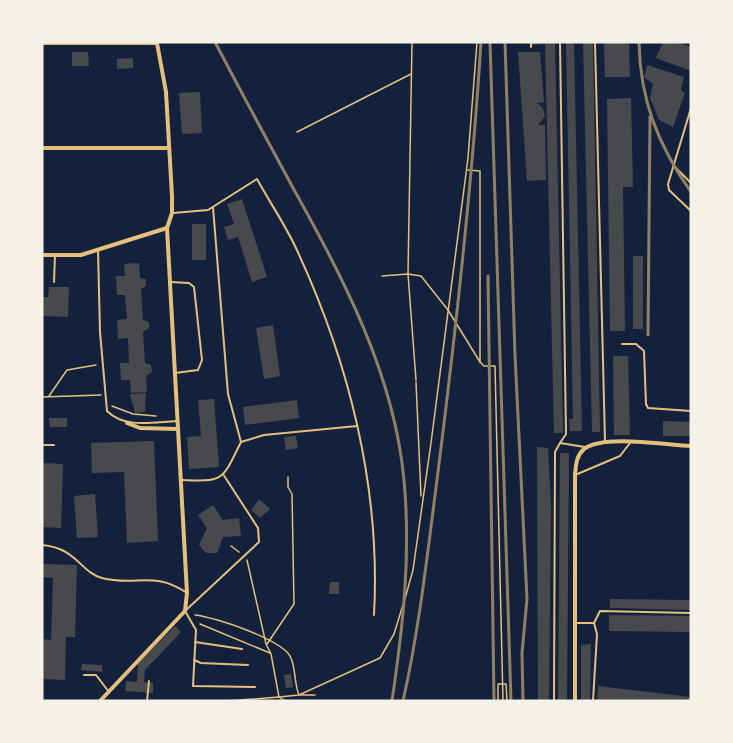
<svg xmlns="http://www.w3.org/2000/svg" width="733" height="743" font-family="Raleway,sans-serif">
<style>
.building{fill:#48494c}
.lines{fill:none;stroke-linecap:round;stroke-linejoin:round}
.path{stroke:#e5c07b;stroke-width:1.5}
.service{stroke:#e5c07b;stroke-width:2}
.minor{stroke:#e5c07b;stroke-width:4}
.rail{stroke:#918062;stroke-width:3}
</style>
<rect width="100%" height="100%" fill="#14213d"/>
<g class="building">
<polygon points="532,42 555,42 563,433 554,433 545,44 532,45"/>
<polygon points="566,42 574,42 582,431 570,431 569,419 573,419"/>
<polygon points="583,42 593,42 600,432 592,432"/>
<polygon points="604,42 629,42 630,77 605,77"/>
<polygon points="663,42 676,42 691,47 691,71 656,58"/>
<polygon points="72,52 88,52 89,66 72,66"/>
<polygon points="518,52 540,52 544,102 537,103 543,108 545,116 538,125 545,125 546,180 527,181"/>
<polygon points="133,58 133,68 117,69 117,59"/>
<polygon points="647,65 684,77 681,90 685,93 673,127 659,120 650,98 653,84 644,77"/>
<polygon points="200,92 202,133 182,134 179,93"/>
<polygon points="631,98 633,187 623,187 625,331 610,331 607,99"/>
<polygon points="242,199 267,277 252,282 238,237 228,240 224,227 234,224 227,204"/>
<rect x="192" y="224" width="14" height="36"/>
<rect x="633" y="256" width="10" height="73"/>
<polygon points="139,263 140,278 146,279 146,286 141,289 143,320 149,322 149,328 143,332 145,363 151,365 152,372 146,376 147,392 131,393 130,380 121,380 120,363 129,363 128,338 118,339 117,320 127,319 125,295 117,295 116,276 125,276 124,264"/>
<polygon points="49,287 69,287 68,317 42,316 42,297 48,297"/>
<polygon points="273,325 280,376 264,379 256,328"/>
<polygon points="613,356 628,356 630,435 614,435"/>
<polygon points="146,393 145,412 135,413 130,394"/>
<polygon points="214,399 219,467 189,469 187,437 201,436 198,400"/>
<polygon points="297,400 299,418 245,425 243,407"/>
<polygon points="49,418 67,418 67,427 50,427"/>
<polygon points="663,421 691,422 691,436 663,436"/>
<polygon points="296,436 298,448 286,450 284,437"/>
<polygon points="154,441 158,541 127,543 124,472 92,473 91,443"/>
<polygon points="537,447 548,448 551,506 549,701 538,701"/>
<polygon points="560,453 569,453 567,701 558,701"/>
<polygon points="42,463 63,464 61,528 42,527"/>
<polygon points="95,494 98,537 77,538 74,496"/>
<polygon points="259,499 270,509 260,518 251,510"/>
<polygon points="213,505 223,520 239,518 241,536 223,537 217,553 206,553 199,545 207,528 198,515"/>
<polygon points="42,564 77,565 75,637 66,637 65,680 42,679 42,639 51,640 53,578 42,577"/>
<polygon points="330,582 339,582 339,594 329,594"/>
<polygon points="610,599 691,600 691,610 610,608"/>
<polygon points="609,615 691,616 691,632 609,631"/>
<polygon points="175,626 181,632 145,670 144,682 153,683 153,693 125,691 126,681 137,682 138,663"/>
<polygon points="591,644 590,701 581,701 581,645"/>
<polygon points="82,664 102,665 102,672 81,670"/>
<polygon points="291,674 293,687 286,688 284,675"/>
<polygon points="598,686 691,697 691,701 597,701"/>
</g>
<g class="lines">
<g class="path">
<polyline points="412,42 408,274 416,380"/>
<polyline points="297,132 411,74"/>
<polyline points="468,170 480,171 480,362 484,366 495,366 503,701"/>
<polyline points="382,276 408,274 421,276 448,310 480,362"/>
<polyline points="416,382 421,496"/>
<polyline points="49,396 67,370 96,365"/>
<polyline points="42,397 101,395"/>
<polyline points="112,406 133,414 156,416"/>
<polyline points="231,546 239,552"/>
<polyline points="247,560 266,644 271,654 279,697 299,695 380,658 394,634 406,595 413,570 431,443 468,158 477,42"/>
<path d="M 195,615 C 215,617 284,640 291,658 C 296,670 294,683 299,695 L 315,695"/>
<polyline points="200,624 270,653"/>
<polyline points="267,644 294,604 292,494 288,487 288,477"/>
<polyline points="227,701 279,697 285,701"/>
<polyline points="498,701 498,684 506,684 507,701"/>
</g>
<g class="service">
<polyline points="531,42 531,47"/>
<polyline points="595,42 605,441"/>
<polyline points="691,108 668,184 669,190 691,211"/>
<polyline points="673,165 691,183"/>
<polyline points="213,207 228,394 241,442"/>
<path d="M 173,213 L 208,210 L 257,179 C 269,201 284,223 295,246 C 349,361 381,488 374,615"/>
<path d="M 98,249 L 100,332 L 107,411 C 125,429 153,422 177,421"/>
<polyline points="54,282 55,255"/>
<polyline points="171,282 189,283 194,287 202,360 198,370 175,373"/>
<polyline points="622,344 636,344 644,351 646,404 648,408 691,411"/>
<polyline points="560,443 566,434 560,42"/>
<polyline points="42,445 54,445"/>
<polyline points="223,474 258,528 259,542 185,611 196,630 193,686 255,687"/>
<polyline points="575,475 620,456 630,443"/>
<path d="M 182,480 C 225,482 222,480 241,442 L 264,435 L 357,426"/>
<path d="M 42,560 L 42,545 C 77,548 80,572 102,578 C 136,587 153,570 187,593"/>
<polyline points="574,623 594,623"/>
<polyline points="195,642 242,649"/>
<polyline points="194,660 201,663 248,665"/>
<polyline points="84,675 96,675 109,692"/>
<polyline points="147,701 149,681"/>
<polyline points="554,701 555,452 560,443 585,447"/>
<polyline points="593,701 597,634 594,623 600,611 691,613"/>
</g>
<g class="minor">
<polyline points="42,43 157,43 166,92 172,196 172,213 167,228 187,593 185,611 100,701"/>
<polyline points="42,148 169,148"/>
<polyline points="42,255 81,255 167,228"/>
<polyline points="127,423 140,428 178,429"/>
<path d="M 575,701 L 575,475 C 576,465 576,456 584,449 C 603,434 666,445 691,446"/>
</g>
<g class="rail">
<path d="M 215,42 C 240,90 266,138 292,186 C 343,278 394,373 404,480 C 411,556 403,626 392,701"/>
<polyline points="490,42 511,701"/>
<polyline points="505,42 515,355 527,599 522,653 523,701"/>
<path d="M 639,42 C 640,100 658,145 691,192"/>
<polyline points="488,276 494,701"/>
<polyline points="648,335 650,117"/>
<path d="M 403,701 C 420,626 428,548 438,472 C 456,329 472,186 481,42"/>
</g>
</g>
<rect width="733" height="743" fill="none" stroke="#f6f1e7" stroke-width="87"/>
</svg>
